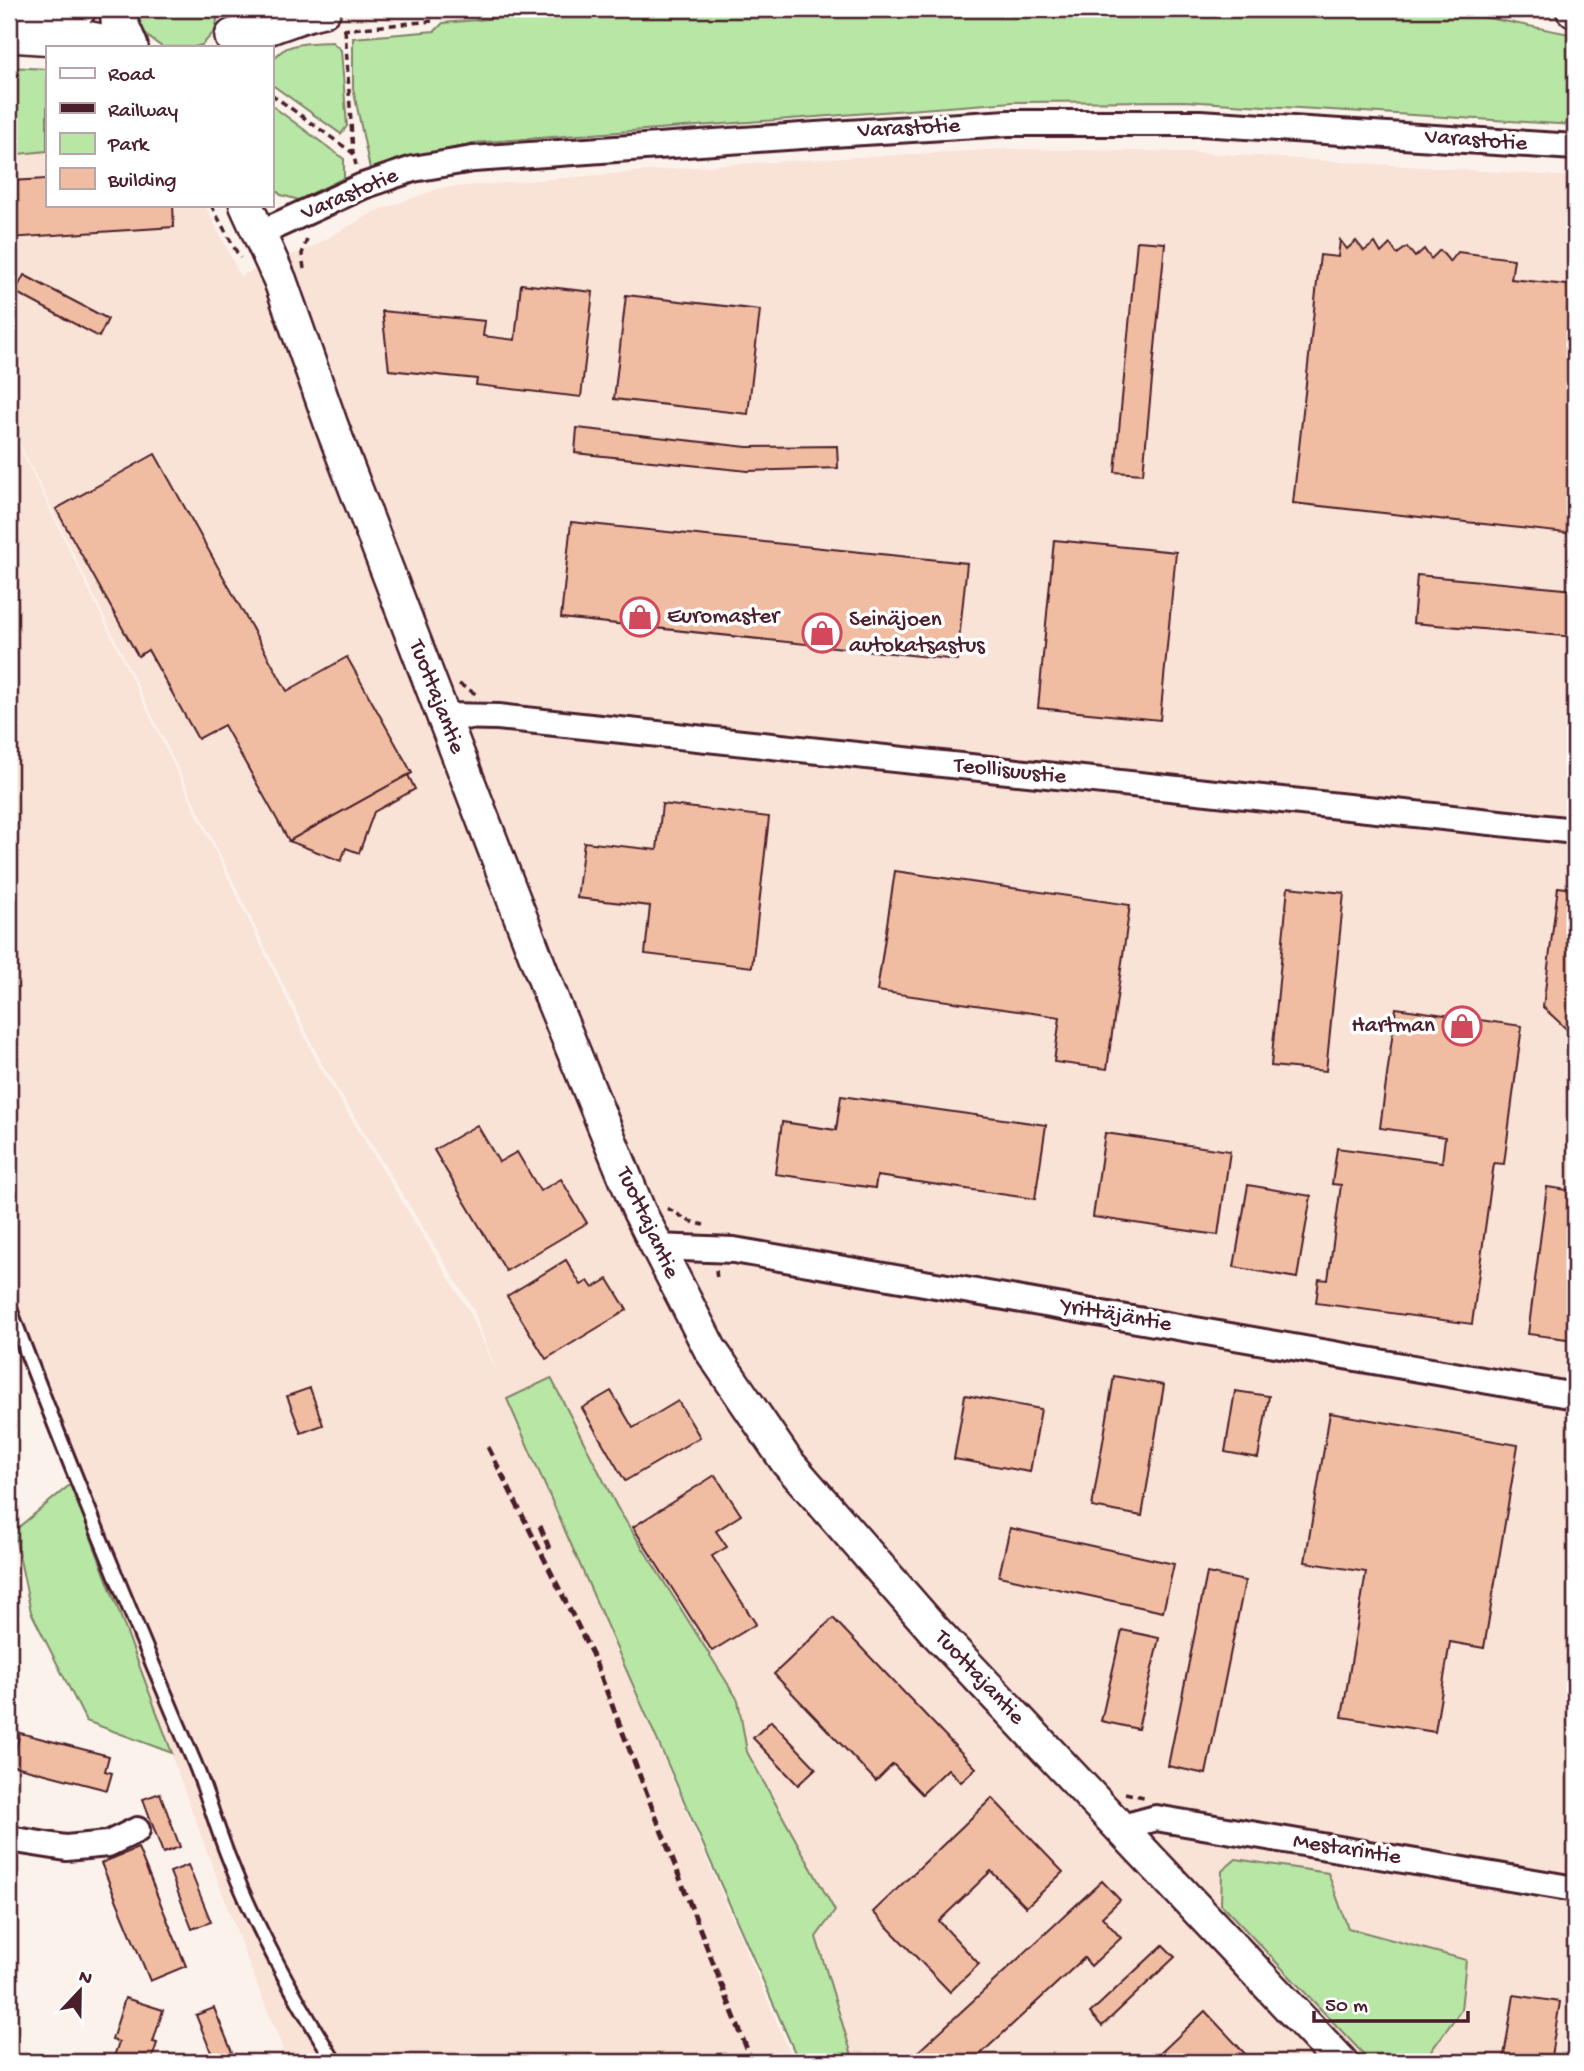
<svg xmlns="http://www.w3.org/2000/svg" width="1584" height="2071" font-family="'Gochi Hand',sans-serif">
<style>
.built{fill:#f9e2d6}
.green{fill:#b7e6a5;stroke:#808268;stroke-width:2}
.building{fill:#f1bda2;stroke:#4a1f2b;stroke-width:2}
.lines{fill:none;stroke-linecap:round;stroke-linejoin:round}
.service-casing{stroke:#4a1f2b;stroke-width:18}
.minor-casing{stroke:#4a1f2b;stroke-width:30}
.tertiary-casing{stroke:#4a1f2b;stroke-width:37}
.secondary-casing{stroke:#4a1f2b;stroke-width:40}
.path{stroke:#4a1f2b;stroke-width:3.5;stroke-dasharray:7 5;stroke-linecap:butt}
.service{stroke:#fff;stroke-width:12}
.minor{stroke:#fff;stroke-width:24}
.tertiary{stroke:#fff;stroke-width:32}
.secondary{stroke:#fff;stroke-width:35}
.rail{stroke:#4a1f2b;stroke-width:5;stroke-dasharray:10 5;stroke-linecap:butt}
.labels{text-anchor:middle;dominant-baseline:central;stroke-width:7;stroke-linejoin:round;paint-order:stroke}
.street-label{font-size:23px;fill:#4a1f2b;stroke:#fff}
.poi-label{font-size:23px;fill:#4a1f2b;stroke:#fff;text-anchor:start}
</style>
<rect width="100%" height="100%" fill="#fcf2ec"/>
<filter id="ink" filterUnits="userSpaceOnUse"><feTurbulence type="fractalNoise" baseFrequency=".0143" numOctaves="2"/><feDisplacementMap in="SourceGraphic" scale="14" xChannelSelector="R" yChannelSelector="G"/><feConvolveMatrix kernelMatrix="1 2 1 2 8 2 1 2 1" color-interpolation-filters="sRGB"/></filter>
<g filter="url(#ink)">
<polygon class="built" points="1006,149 1190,152 1575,177 1575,2062 799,2062 578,1560 794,2062 288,2062 245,1954 9,1316 9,425 319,1066 469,1311 498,1375 472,1307 322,1064 9,421 9,155 47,151 47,205 205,205 240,276 312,247 374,212 441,188 720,165"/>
<g class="green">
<polygon points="140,9 219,9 215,31 202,45 194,47 162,47 147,36 140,22"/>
<polygon points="600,9 1393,9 1463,13 1575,35 1575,125 1184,101 1013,102 473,143 370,169 353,88 353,38 435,31 443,23"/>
<path d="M 332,42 L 341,50 L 347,126 L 341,134 L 271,84 C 271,77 270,67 273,61 C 283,41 314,43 332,42 Z"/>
<polygon points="9,67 47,69 47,151 9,155"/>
<polygon points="271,105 344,159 344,178 299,200 281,195 271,186"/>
<polygon points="551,1378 617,1507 738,1700 747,1752 835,1911 816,1937 854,2062 799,2062 507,1399"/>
<polygon points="71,1484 172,1753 86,1721 31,1612 14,1531"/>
<polygon points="1236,1859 1328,1873 1348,1928 1466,1960 1461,2010 1423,2062 1371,2062 1221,1904 1222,1871"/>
</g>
<g class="building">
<polygon points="47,179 47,205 173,205 174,227 9,238 9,181"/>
<polygon points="1340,240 1347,249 1356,241 1364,251 1375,243 1381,253 1390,244 1397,254 1407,247 1415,257 1424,249 1431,259 1440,250 1450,262 1458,252 1514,259 1511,279 1575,286 1575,534 1293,503 1320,255 1338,257"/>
<polygon points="1137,241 1165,243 1143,474 1115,472"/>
<polygon points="24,275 108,319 99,337 15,292"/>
<polygon points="521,284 593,292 581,397 476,385 477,379 389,370 382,311 485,321 483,336 515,340"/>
<polygon points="626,295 760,310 748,414 614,399"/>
<polygon points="577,428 747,447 837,446 838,468 748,471 575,453"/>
<polygon points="155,454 287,691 347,657 412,773 289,841 224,725 198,739 148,650 138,656 56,509"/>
<polygon points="571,522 967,563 957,660 561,618"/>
<polygon points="1054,540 1176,552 1160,720 1038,708"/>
<polygon points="1417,575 1575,590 1575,637 1413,623"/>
<polygon points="408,775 415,789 374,812 359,853 346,848 341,861 289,841"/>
<polygon points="662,804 769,817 752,967 645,954 650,906 577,898 584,842 657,850"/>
<polygon points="895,871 1130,905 1107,1069 1054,1062 1060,1017 877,991"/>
<polygon points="1288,887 1344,893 1326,1071 1271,1066"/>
<polygon points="1558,887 1575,889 1575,1037 1543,1007"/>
<polygon points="1396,1008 1522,1026 1504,1164 1494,1163 1472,1324 1316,1303 1319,1279 1328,1280 1341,1185 1332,1184 1337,1148 1442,1162 1445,1137 1380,1128"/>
<polygon points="841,1096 1046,1125 1035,1199 877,1176 875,1188 775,1174 782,1122 836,1130"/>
<polygon points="477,1125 499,1162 517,1152 540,1191 561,1179 587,1223 506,1271 434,1150"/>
<polygon points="1105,1133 1230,1151 1218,1235 1093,1217"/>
<polygon points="1248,1185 1311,1196 1297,1278 1234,1267"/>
<polygon points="1547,1187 1575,1191 1575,1340 1528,1334"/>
<polygon points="566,1260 581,1285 588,1281 593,1288 608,1279 627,1310 546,1359 507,1296"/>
<polygon points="1114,1376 1164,1385 1142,1516 1092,1507"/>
<polygon points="310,1388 323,1425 301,1433 287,1396"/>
<polygon points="611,1391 633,1428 678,1401 700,1437 625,1481 582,1408"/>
<polygon points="1235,1391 1269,1396 1258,1458 1225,1452"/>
<polygon points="965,1395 1041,1409 1030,1472 954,1459"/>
<polygon points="1330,1413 1518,1445 1484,1648 1450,1642 1435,1732 1342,1717 1366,1572 1305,1562"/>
<polygon points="715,1475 741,1515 716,1531 727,1547 712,1556 756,1624 712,1651 633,1527"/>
<polygon points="1010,1528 1174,1564 1163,1612 999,1576"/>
<polygon points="1207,1573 1245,1581 1206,1774 1168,1766"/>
<polygon points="833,1618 976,1768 961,1782 948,1769 922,1794 893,1764 876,1781 774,1674"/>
<polygon points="1122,1630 1159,1638 1138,1729 1101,1721"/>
<polygon points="771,1721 816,1768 798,1785 753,1738"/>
<polygon points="20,1733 109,1756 105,1771 112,1773 107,1790 11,1765"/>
<polygon points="160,1793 180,1847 163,1853 143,1799"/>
<polygon points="992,1798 1063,1872 1026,1907 991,1871 939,1921 979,1964 950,1992 873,1912"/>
<polygon points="138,1848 186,1966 150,1981 101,1863"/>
<polygon points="188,1865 211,1922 192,1929 170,1872"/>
<polygon points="1102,1881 1120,1900 1102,1917 1121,1938 1091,1966 1084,1958 972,2062 907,2062"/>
<polygon points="1163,1945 1175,1957 1102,2026 1090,2013"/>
<polygon points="9,1975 17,1978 10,1998 9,1998"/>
<polygon points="1514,1995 1560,2002 1550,2062 1503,2062"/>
<polygon points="125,1998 163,2010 153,2042 157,2043 151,2062 112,2062 119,2042 112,2040"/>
<polygon points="214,2008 236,2062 215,2062 196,2015"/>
<polygon points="1205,2011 1249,2058 1245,2062 1151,2062"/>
</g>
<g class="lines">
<g class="service-casing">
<path id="service" d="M 9,1306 C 66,1458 128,1607 192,1757 C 206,1789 215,1823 228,1856 C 256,1929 293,1996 335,2062"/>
</g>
<g class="minor-casing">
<g id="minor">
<polyline points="258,234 363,186 413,169 473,159 816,135 1008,123 1200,123 1575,147"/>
<polyline points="444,716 498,717 1575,831"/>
<polyline points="656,1247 734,1250 1575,1396"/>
<polyline points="1119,1828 1156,1818 1575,1889"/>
<polyline points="9,1839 66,1848 108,1844 137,1830"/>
</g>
</g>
<g class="tertiary-casing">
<polyline id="tertiary" points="246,205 280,280 332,427 554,1004 639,1211 710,1349 787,1462 933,1629 1341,2062"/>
</g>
<g class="secondary-casing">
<g id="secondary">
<polyline points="119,9 119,21 130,47"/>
<polyline points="1574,9 1575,9"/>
<polyline points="22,30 78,9"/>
<polyline points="9,34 85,39 127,47"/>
<path d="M 233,37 C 265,31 292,15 323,9"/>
</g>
</g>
<g class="path">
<polyline points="345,29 353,153"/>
<polyline points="342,30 432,21"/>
<polyline points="271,94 353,153 356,165"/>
<polyline points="211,205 240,258"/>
<polyline points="304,269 302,254 308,236"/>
<polyline points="459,684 476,694"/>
<polyline points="667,1208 689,1221 704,1225"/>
<polyline points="716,1270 717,1279"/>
<polyline points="1125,1793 1144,1797"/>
</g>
<use href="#service" class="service"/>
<use href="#minor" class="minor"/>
<use href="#tertiary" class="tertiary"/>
<use href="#secondary" class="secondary"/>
<g class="rail">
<polyline points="488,1447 592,1654 752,2062"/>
<polyline points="540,1526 551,1553"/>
</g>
</g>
</g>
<defs>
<g id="shop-ring" transform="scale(2.0125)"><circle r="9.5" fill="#fff" stroke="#d1495b" stroke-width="1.5"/><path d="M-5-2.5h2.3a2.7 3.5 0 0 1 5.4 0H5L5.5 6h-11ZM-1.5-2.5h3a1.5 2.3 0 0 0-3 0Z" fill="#d1495b"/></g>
</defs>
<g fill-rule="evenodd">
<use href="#shop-ring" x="640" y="617"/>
<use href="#shop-ring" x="822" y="633"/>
<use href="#shop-ring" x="1462" y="1026"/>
</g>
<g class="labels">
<g class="street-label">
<text transform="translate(909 129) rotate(-3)">Varastotie</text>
<text transform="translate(1476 141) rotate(4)">Varastotie</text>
<text transform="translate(350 195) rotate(-23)">Varastotie</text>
<text transform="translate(436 697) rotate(69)">Tuottajantie</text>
<text transform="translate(1010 772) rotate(6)">Teollisuustie</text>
<text transform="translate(647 1223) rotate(65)">Tuottajantie</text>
<text transform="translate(1116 1316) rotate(10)">Yrittäjäntie</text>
<text transform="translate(979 1678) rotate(47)">Tuottajantie</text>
<text transform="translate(1347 1850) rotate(9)">Mestarintie</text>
</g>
<g class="poi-label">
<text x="667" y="617">Euromaster</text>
<text x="849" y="620">Seinäjoen<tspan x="849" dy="26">autokatsastus</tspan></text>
<text x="1435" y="1026" text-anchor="end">Hartman</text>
</g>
</g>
<rect width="1584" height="2071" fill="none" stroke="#fff" stroke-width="35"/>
<rect x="18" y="18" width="1549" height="2036" fill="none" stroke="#4a1f2b" stroke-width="2.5" filter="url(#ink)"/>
<rect x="46" y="46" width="228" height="161" fill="#ffffff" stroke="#b7a5aa" stroke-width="2"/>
<rect x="60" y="68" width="35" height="10" fill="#ffffff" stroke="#b7a5aa" stroke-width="2"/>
<text x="108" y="80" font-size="21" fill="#4a1f2b">Road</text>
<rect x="60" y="103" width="35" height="10" fill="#4a1f2b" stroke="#b7a5aa" stroke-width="2"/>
<text x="108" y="116" font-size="21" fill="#4a1f2b">Railway</text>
<rect x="60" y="133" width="35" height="21" fill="#b7e6a5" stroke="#b7a5aa" stroke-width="2"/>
<text x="108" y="150" font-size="21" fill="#4a1f2b">Park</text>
<rect x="60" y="168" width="35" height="21" fill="#f1bda2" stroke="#b7a5aa" stroke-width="2"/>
<text x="108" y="186" font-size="21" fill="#4a1f2b">Building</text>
<g transform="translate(80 1991) rotate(22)" stroke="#ffffff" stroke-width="5" paint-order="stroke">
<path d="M0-5L12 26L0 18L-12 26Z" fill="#4a1f2b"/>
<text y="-10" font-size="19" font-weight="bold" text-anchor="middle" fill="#4a1f2b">N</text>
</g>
<path d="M1314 2011v10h154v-10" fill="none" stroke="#4a1f2b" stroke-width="3.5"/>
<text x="1325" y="2011" font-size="21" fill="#4a1f2b" stroke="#ffffff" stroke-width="5" paint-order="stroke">50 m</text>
</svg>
